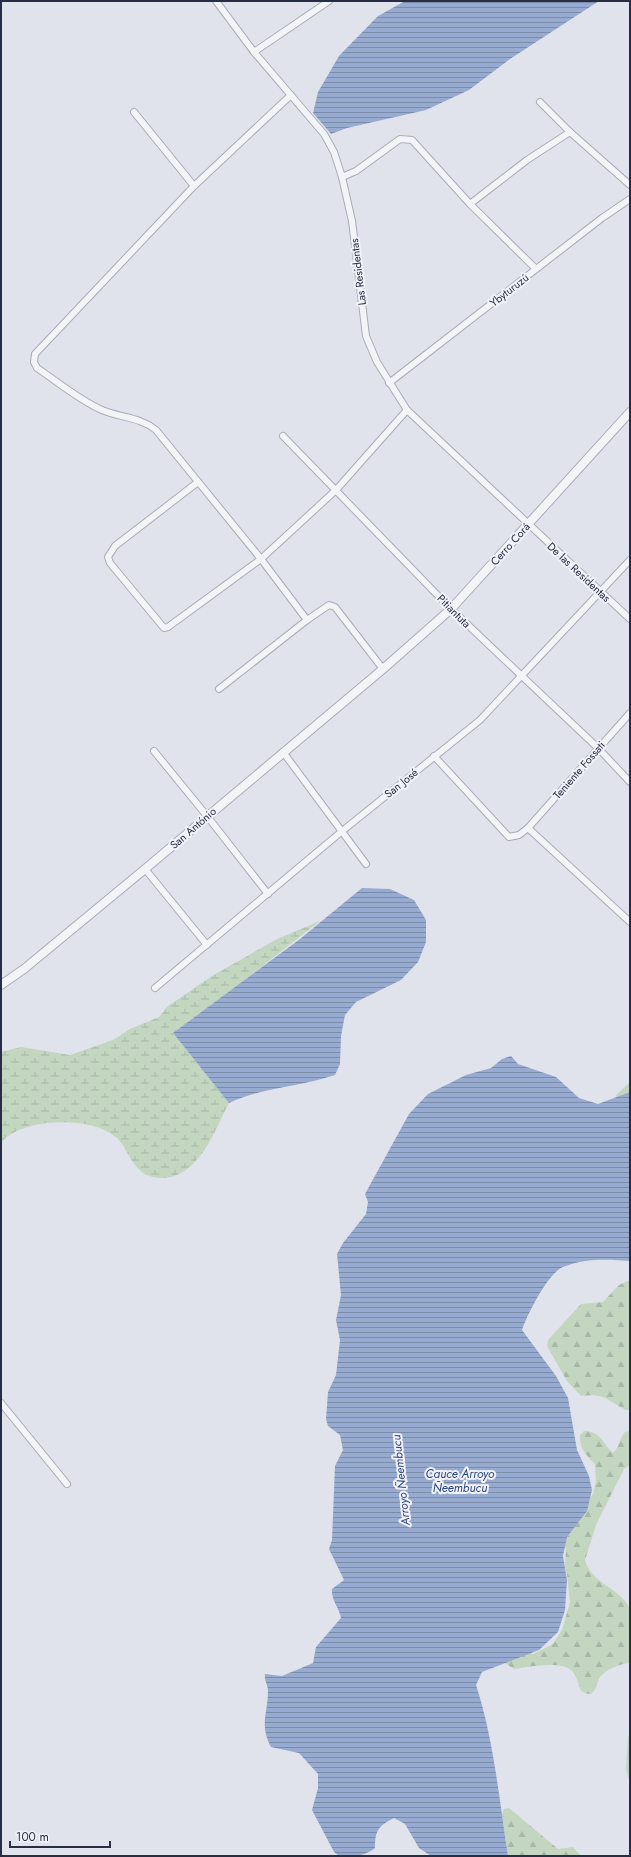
<svg xmlns="http://www.w3.org/2000/svg" width="631" height="1857" font-family="Jost,sans-serif">
<style>
.forest{fill:url(#forest-firs)}
.wetland{fill:url(#wetland-marsh)}
.water{fill:url(#water-rules)}
.lines{fill:none;stroke-linecap:round;stroke-linejoin:round}
.minor-casing{stroke:#a8acb9;stroke-width:8}
.tertiary-casing{stroke:#a8acb9;stroke-width:10}
.minor{stroke:#f3f4f8;stroke-width:6}
.tertiary{stroke:#f3f4f8;stroke-width:8}
.labels{text-anchor:middle;dominant-baseline:central;stroke-width:4;stroke-linejoin:round;paint-order:stroke}
.street-label{font-size:11px;fill:#272d44;stroke:#f0f2f8}
.water-label{font-size:12px;font-style:italic;fill:#2c457d;stroke:#f0f2f8}
</style>
<defs>
<pattern id="forest-firs" width="22" height="20" patternUnits="userSpaceOnUse"><rect width="22" height="20" fill="#c3d6c0"/><path d="M5 1l3.5 6h-7zM16 11l3.5 6h-7z" fill="#a8b8a6"/></pattern>
<pattern id="wetland-marsh" width="20" height="14" patternUnits="userSpaceOnUse"><rect width="20" height="14" fill="#c3d6c0"/><path d="M1 5h8M5 5V1M11 12h8M15 12V8" fill="none" stroke="#a8b8a6"/></pattern>
<pattern id="water-rules" width="6" height="5" patternUnits="userSpaceOnUse"><rect width="6" height="5" fill="#97aacf"/><path d="M0 2.5h6" fill="none" stroke="#7b8baa"/></pattern>
</defs>
<rect width="100%" height="100%" fill="#e0e3eb"/>
<g class="forest">
<polygon points="630,1082 630,1106 617,1101 616,1095"/>
<path d="M 630,1280 L 630,1410 L 626,1410 C 607,1401 606,1393 581,1396 L 567,1381 L 547,1346 L 548,1340 L 581,1304 L 603,1302 L 619,1285 Z"/>
<path d="M 584,1431 C 601,1431 603,1444 613,1453 C 620,1447 619,1438 625,1432 L 630,1431 L 630,1465 L 624,1469 L 596,1525 L 585,1560 C 591,1584 621,1588 630,1609 L 630,1663 C 620,1664 608,1668 601,1676 C 595,1683 597,1701 581,1691 C 579,1685 577,1677 572,1671 C 562,1660 528,1667 514,1669 L 505,1663 L 517,1649 L 533,1654 L 553,1644 L 562,1630 L 570,1602 L 567,1574 L 565,1566 L 566,1549 L 563,1539 L 593,1494 L 596,1481 L 595,1464 C 586,1455 579,1448 580,1435 Z"/>
<polygon points="630,1735 630,1783 626,1769 628,1737"/>
<polygon points="509,1808 558,1849 573,1847 581,1856 508,1856 502,1814 504,1809"/>
</g>
<path class="wetland" d="M 320,921 L 237,986 L 173,1033 L 229,1103 C 215,1129 201,1174 165,1178 C 157,1178 148,1177 142,1172 C 130,1163 127,1148 117,1138 C 97,1122 71,1121 47,1123 C 32,1125 11,1130 1,1143 L 1,1052 L 21,1047 L 70,1055 L 113,1040 L 130,1029 L 159,1017 L 168,1006 L 212,976 L 277,939 Z"/>
<g class="water">
<polygon points="405,1 599,1 510,59 469,90 426,110 347,128 331,134 313,113 318,92 339,56 378,16"/>
<path d="M 362,888 L 390,889 L 414,900 L 426,920 L 426,942 L 418,962 L 401,980 L 356,1002 L 345,1015 L 341,1036 L 340,1064 L 335,1075 C 300,1087 263,1087 229,1103 L 173,1033 L 300,939 Z"/>
<path d="M 511,1056 L 518,1064 L 556,1077 L 579,1098 L 598,1104 L 630,1092 L 630,1261 C 609,1259 584,1258 563,1267 C 548,1273 527,1315 522,1330 L 556,1376 L 568,1398 L 577,1450 L 589,1476 L 592,1490 L 587,1511 L 567,1537 L 563,1556 L 567,1580 L 565,1610 L 558,1632 L 539,1650 L 482,1672 L 476,1685 C 494,1740 499,1799 508,1856 L 431,1856 L 419,1848 L 405,1824 L 394,1818 C 378,1826 375,1831 375,1848 C 364,1857 353,1856 339,1856 L 334,1852 L 312,1810 L 318,1788 L 318,1774 L 299,1753 L 271,1747 C 259,1725 268,1713 268,1691 C 268,1684 264,1681 265,1674 L 282,1676 L 313,1663 L 316,1647 L 341,1618 C 339,1607 331,1600 332,1589 L 344,1580 L 329,1549 L 332,1540 L 335,1466 L 343,1450 L 340,1435 L 328,1426 L 326,1419 L 328,1392 L 336,1375 L 340,1340 L 336,1320 L 341,1295 L 337,1254 L 343,1243 L 366,1214 L 368,1202 L 365,1194 L 409,1114 L 428,1094 L 466,1075 L 491,1068 L 502,1059 Z"/>
</g>
<g class="lines">
<g class="minor-casing">
<g id="minor">
<polyline points="216,1 254,52 324,134 334,152 342,177 352,221 366,336 377,362 407,410 630,619"/>
<polyline points="254,52 329,1"/>
<path d="M 291,95 L 194,186 L 35,354 L 34,362 L 37,368 C 58,382 79,400 102,410 C 121,418 140,417 156,430 L 261,559 L 307,620"/>
<polyline points="540,102 570,132 630,185"/>
<polyline points="134,112 194,186"/>
<polyline points="342,177 356,171 400,139 412,140 470,204 536,269"/>
<polyline points="470,204 527,160 570,132"/>
<polyline points="389,383 602,218 630,199"/>
<polyline points="283,436 451,609 598,748 630,782"/>
<polyline points="198,482 115,546 108,557 110,563 164,628 168,627 261,559 336,490 407,410"/>
<polyline points="219,689 307,620 329,605 335,607 383,669"/>
<polyline points="154,751 207,816 268,894"/>
<polyline points="283,752 366,864"/>
<polyline points="434,756 509,837 519,835 528,828 630,922"/>
<polyline points="528,828 630,713"/>
<polyline points="145,869 207,945"/>
<polyline points="155,988 341,832 480,720 630,560"/>
<polyline points="1,1403 67,1484"/>
</g>
</g>
<g class="tertiary-casing">
<polyline id="tertiary" points="1,985 24,969 145,869 383,669 451,609 630,412"/>
</g>
<use href="#minor" class="minor"/>
<use href="#tertiary" class="tertiary"/>
</g>
<g class="labels">
<g class="street-label">
<text transform="translate(358 272) rotate(-97)">Las Residentas</text>
<text transform="translate(509 290) rotate(-38)">Ybyturuzú</text>
<text transform="translate(510 544) rotate(-48)">Cerro Corá</text>
<text transform="translate(579 572) rotate(43)">De las Residentas</text>
<text transform="translate(454 611) rotate(45)">Pitiantuta</text>
<text transform="translate(579 770) rotate(-49)">Teniente Fossati</text>
<text transform="translate(401 783) rotate(-39)">San José</text>
<text transform="translate(193 828) rotate(-41)">San António</text>
</g>
<g class="water-label">
<text x="460" y="1474">Cauce Arroyo<tspan x="460" dy="14">Ñeembucu</tspan></text>
<text transform="translate(401 1480) rotate(-96)">Arroyo Ñeembucu</text>
</g>
</g>
<rect width="631" height="1857" fill="none" stroke="#272d44" stroke-width="4"/>
<path d="M10 1841v6h100v-6" fill="none" stroke="#272d44" stroke-width="2"/>
<text x="16" y="1841" font-size="12" fill="#272d44" stroke="#f0f2f8" stroke-width="3" paint-order="stroke">100 m</text>
</svg>
